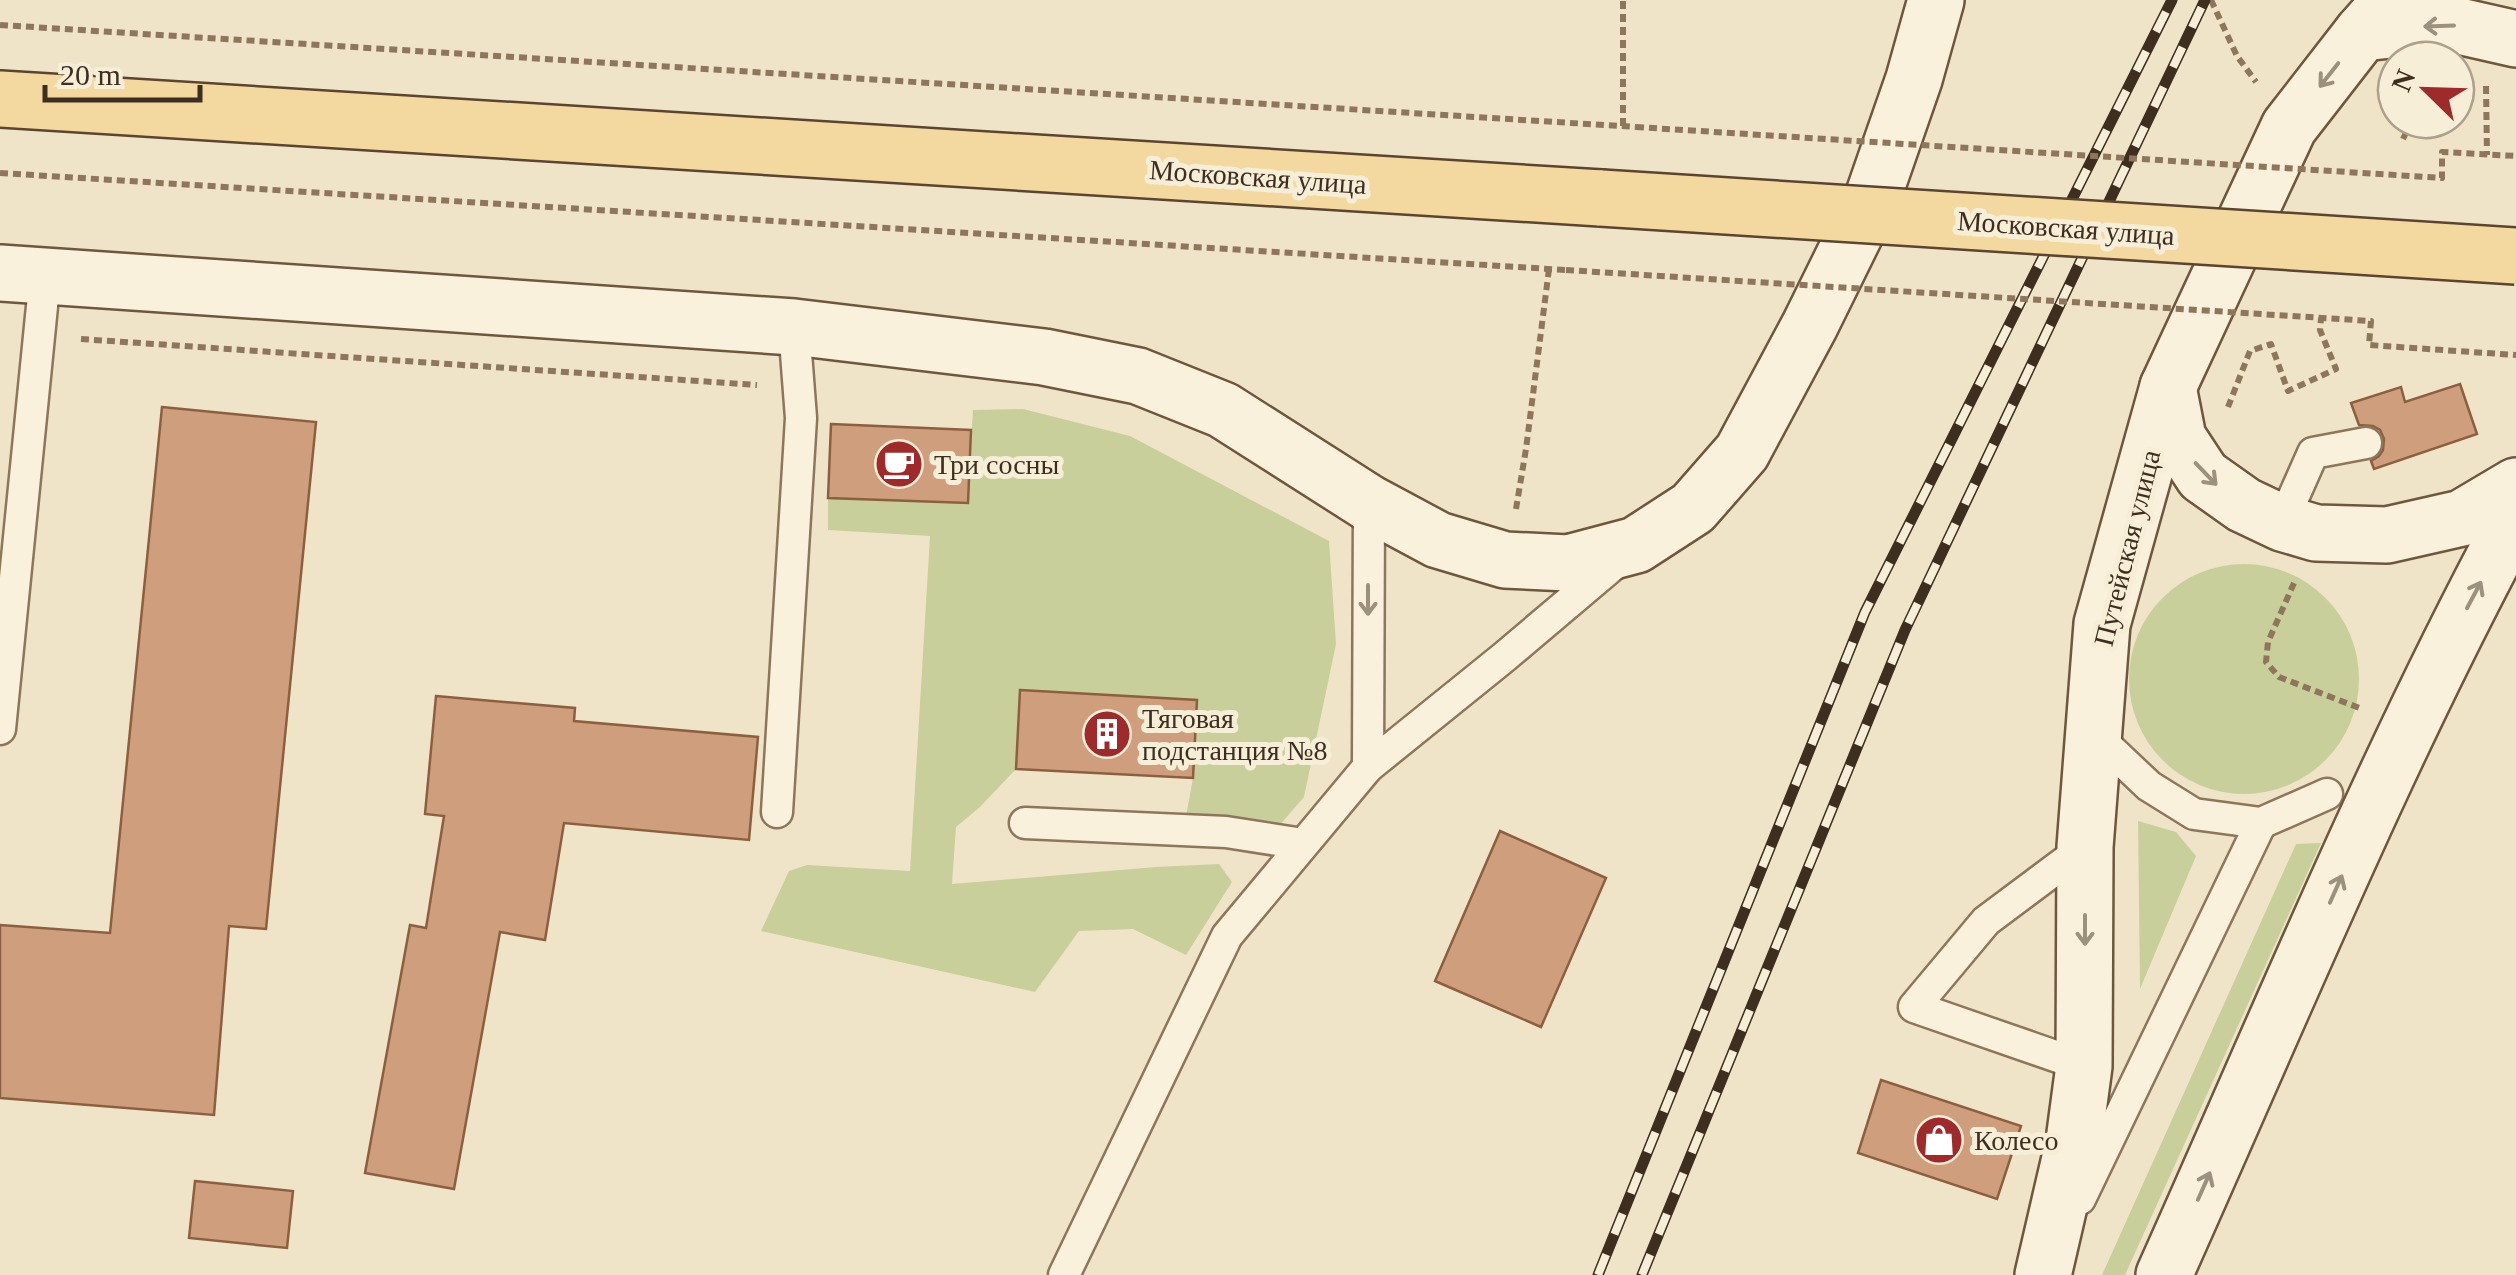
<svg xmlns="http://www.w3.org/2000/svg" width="2516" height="1275" font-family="'Times New Roman',serif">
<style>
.green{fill:#c9cf9b}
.building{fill:#cf9f7d;stroke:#8d5f41;stroke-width:2.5}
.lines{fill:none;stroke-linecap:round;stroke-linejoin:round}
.lane-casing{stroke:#8d765c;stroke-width:35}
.secondary-casing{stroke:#6f573f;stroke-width:60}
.primary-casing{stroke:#5b4430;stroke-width:60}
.path{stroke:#8d765c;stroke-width:6;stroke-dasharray:8 5;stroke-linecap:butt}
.lane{stroke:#faf1dc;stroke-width:30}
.secondary{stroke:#faf1dc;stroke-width:55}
.primary{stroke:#f3d9a0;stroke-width:55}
.rail-casing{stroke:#3d2e20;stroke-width:11}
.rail{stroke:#f7eed8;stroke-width:8;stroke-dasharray:22;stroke-linecap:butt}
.primary-bridge-casing{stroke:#5b4430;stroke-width:60;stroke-linecap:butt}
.path-bridge{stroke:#8d765c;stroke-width:6;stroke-dasharray:8 5;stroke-linecap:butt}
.primary-bridge{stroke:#f3d9a0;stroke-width:55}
.oneway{stroke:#9c907e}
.labels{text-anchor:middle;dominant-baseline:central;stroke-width:10;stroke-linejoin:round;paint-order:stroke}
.street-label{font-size:28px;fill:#3d2e20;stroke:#f7eed8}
.poi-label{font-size:28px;fill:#3d2e20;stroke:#f7eed8;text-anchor:start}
</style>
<rect width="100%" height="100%" fill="#f0e4c8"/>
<g class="green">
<polygon points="1023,409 1130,436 1329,541 1336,644 1304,797 1278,827 1186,816 1193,778 1197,700 1021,691 1016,769 980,807 956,827 952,884 1156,867 1219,864 1232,882 1186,955 1133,929 1079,931 1035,992 761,931 789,871 807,865 910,871 930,536 828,530 828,498 967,503 973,410"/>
<circle cx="2244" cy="679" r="115"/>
<polygon points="2138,821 2176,832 2196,856 2140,989"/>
<polygon points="2321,843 2125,1275 2102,1275 2296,844"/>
</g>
<g class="building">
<polygon points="2460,384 2477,434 2374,469 2371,461 2379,456 2383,450 2384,439 2380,430 2373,426 2359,425 2351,403 2401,387 2405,402"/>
<polygon points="162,407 316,422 266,929 229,926 214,1115 0,1098 0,925 110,933"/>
<polygon points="831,424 971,430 968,503 828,498"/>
<polygon points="1020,690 1197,700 1193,778 1016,769"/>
<polygon points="436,696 575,708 574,721 758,737 749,840 564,823 545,940 500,932 454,1189 365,1173 410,925 426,928 444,816 425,814"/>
<polygon points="1500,831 1606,878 1541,1027 1435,981"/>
<polygon points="1881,1080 2021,1126 1997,1199 1858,1153"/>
<polygon points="195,1181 293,1191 287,1248 189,1238"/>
</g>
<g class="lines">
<g class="lane-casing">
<g id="lane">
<polyline points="2282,523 2313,453 2366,443"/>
<polyline points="0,729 45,276"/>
<polyline points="2094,734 2149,786 2194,814 2261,823 2327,794"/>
<polyline points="1368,767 1369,503"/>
<polyline points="777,812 801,418 794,327"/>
<polyline points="1025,823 1226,832 1303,844"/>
<polyline points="2084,1066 1914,1007 1986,921 2085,847"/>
<polyline points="2080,1199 2261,823"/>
<polyline points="1064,1275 1227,936 1368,767 1503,658 1619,560"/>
</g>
</g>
<g class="secondary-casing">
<g id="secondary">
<polyline points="2362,33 2450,24 2516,39"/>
<polyline points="0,273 794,327 1044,357 1138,376 1223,410 1369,503 1438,540 1505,560 1568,563 1636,545 1693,508 1742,452 1810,325 1873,197 1914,79 1936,0"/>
<polyline points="2168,387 2178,438 2203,476 2244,505 2282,523 2316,533 2387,535 2462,518 2516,486"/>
<polyline points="2043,1275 2074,1141 2084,1066 2085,847 2102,624 2168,387 2289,127 2362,33 2391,0"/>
<path d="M 2164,1275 C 2278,1021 2384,761 2516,516"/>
</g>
</g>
<g class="primary-casing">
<polyline id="primary" points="0,99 1601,198"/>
</g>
<g class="path">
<polyline points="2211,0 2237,56 2256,82"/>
<polyline points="0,25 1636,127"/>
<polyline points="2486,86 2487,155"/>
<polyline points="1623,126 1623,0"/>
<polyline points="2403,139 2412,120"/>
<polyline points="0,173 1566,270"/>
<polyline points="81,339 757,385"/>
<polyline points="2228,407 2250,351 2271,344 2288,391 2336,369 2320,330 2321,318"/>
<polyline points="1516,509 1526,449 1549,269"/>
<polyline points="2294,583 2268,642 2266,662 2279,677 2362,709"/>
</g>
<use href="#lane" class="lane"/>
<use href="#secondary" class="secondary"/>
<use href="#primary" class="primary"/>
<g class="rail-casing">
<g id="rail">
<polyline points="1598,1275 1865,612 2172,0"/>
<polyline points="1642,1275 1905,630 2205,0"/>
</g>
</g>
<use href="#rail" class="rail"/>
<g class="primary-bridge-casing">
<polyline id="primary-bridge" points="1601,198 2516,256"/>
</g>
<g class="path-bridge">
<polyline points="1636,127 2442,178 2442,152 2516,156"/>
<polyline points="1566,270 2371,321 2369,345 2516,355"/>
</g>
<use href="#primary-bridge" class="primary-bridge"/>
</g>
<defs><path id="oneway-shaft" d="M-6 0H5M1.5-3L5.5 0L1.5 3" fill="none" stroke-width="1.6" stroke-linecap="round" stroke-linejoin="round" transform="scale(2.5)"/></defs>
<g class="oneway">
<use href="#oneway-shaft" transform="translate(2439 26) rotate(178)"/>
<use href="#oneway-shaft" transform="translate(2329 75) rotate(128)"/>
<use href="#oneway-shaft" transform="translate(2206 474) rotate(46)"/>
<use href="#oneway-shaft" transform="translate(2474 595) rotate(-62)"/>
<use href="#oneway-shaft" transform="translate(1368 600) rotate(90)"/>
<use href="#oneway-shaft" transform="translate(2336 889) rotate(-66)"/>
<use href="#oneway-shaft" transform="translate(2085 930) rotate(90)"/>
<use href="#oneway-shaft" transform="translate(2204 1186) rotate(-66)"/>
</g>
<defs>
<g id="cafe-disc" transform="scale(2.5)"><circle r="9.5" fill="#9e2a2b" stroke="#f7eed8"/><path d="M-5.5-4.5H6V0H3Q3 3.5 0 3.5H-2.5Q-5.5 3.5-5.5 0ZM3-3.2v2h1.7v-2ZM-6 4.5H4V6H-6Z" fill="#fff"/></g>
<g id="building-disc" transform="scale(2.5)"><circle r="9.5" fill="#9e2a2b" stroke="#f7eed8"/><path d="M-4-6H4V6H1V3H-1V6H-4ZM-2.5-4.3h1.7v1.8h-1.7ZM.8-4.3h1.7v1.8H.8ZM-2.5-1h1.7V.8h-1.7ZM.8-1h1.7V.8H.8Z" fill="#fff"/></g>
<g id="shop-disc" transform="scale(2.5)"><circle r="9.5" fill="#9e2a2b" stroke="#f7eed8"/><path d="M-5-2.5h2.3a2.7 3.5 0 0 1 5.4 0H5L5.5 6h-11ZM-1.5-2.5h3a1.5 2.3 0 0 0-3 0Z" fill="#fff"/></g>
</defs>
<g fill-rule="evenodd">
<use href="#cafe-disc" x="899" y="464"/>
<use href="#building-disc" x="1107" y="734"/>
<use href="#shop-disc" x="1939" y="1140"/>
</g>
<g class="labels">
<g class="street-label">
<text transform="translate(1258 177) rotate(4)">Московская улица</text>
<text transform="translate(2066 228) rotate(4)">Московская улица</text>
<text transform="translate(2127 548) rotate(-76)">Путейская улица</text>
</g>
<g class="poi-label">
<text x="934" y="464">Три сосны</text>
<text x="1142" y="718">Тяговая<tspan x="1142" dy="32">подстанция №8</tspan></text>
<text x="1974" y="1140">Колесо</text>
</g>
</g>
<g transform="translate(2426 90) rotate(293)"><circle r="48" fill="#f7eed8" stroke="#ada18e" stroke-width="2.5"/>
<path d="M0-8L18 38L0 25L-18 38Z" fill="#9e2a2b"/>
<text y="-15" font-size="28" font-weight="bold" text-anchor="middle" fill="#3d2e20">N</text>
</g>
<path d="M45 85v15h155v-15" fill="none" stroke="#3d2e20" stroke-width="5"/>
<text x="60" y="85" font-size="30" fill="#3d2e20" stroke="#f7eed8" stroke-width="8" paint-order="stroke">20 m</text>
</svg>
